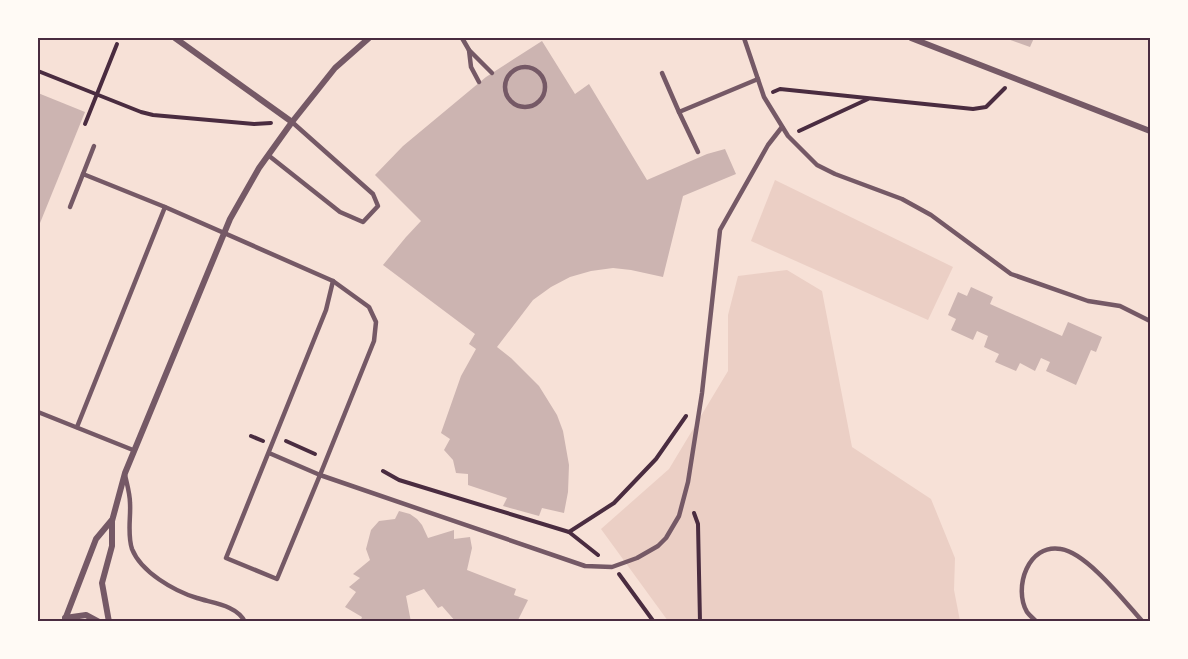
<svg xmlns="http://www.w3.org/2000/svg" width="1188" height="659" font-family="'Varela Round',sans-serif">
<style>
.green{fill:#ebcfc5}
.building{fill:#ccb4b1}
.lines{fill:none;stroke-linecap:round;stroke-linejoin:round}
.path{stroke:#4a2c40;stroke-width:4}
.service{stroke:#755966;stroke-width:4.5}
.minor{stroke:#755966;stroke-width:6}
.neatline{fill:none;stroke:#4a2c40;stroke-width:2}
</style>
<rect width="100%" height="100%" fill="#f7e1d7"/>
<g class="green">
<polygon points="775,180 953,267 928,320 751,241"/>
<polygon points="787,270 822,291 852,447 931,499 955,558 954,590 960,621 668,621 601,529 669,469 728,371 728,315 738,276"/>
</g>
<g class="building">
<polygon points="1005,38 1034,38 1030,47"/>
<polygon points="542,41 575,94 589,84 647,180 707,154 725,149 736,174 683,196 663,277 631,270 613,268 591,271 570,277 551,287 533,300 497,347 511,358 539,386 557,415 563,431 569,465 568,492 564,513 542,508 539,516 503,506 507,498 468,485 468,474 456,473 453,460 444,450 450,439 441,433 461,376 476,349 469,344 475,334 383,265 406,237 421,221 375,175 403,146 486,77"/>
<polygon points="38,93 85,112 38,228"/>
<polygon points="971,287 993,297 990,304 1062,336 1068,322 1102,337 1096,352 1091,350 1076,385 1046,371 1050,362 1041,358 1035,371 1020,363 1016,371 995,362 999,354 984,347 988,336 977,331 973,340 951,330 956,319 948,315 958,292 967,296"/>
<polygon points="399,511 410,514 417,519 422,525 428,538 454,530 454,539 470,537 472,548 467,570 516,589 514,595 528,600 517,622 456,622 442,606 438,608 424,589 406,596 411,622 360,622 362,617 345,607 356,592 349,587 360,578 353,574 370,560 366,549 371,530 379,521 395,519"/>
</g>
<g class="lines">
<g class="path">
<polyline points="38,71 141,112 153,115 254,124 271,123"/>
<polyline points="773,92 780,89 973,109 986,107 1005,88"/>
<polyline points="85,124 117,44"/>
<polyline points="799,131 868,99"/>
<polyline points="251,436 263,441"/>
<polyline points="286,441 315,454"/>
<polyline points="383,471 399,480 569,532 598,555"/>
<polyline points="694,513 698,524 700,622"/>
<polyline points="569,532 614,503 656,459 686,416"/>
<polyline points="619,574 654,622"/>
</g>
<g class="service">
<polyline points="462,38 469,50 492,73"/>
<polyline points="744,38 764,97 788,136 817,165 835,174 902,199 931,215 1011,274 1088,301 1120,306 1150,321"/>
<polyline points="469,50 471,67 479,82"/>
<circle cx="525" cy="87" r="20"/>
<polyline points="662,73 679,112 758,79"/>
<polyline points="679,112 698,152"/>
<polyline points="268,155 340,212 363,222 378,206 373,194 292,122"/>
<polyline points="83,174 94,146"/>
<polyline points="70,207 83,174 165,207"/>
<polyline points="38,412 133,450"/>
<polyline points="77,427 165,207 333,281 369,307 376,322 374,341 320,475 585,566 612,567 637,558 658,546 666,538 679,516 688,482 702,393 720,230 768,145 782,127"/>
<polyline points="269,453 320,475 277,579 226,558 326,310 333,281"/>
<path d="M 125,475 C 127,484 130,494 130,503 C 131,517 127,534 132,549 C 141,572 174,591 197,598 C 212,603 237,605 245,622"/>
<path d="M 1037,622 C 1034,619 1029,615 1027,612 C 1013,588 1028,543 1061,549 C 1087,553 1125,602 1143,622"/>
</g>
<g class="minor">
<polyline points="175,38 292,122"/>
<polyline points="911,38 1150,131"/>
<polyline points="65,618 86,615 99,622"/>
<polyline points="64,622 96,539 111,521"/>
<polyline points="109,622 102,583 112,546 112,521 125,473 230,219 259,168 292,122 335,68 369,38"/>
</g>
</g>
<rect width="1188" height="659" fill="none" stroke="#fffaf5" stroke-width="78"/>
<rect x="39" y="39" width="1110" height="581" class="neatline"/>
</svg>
